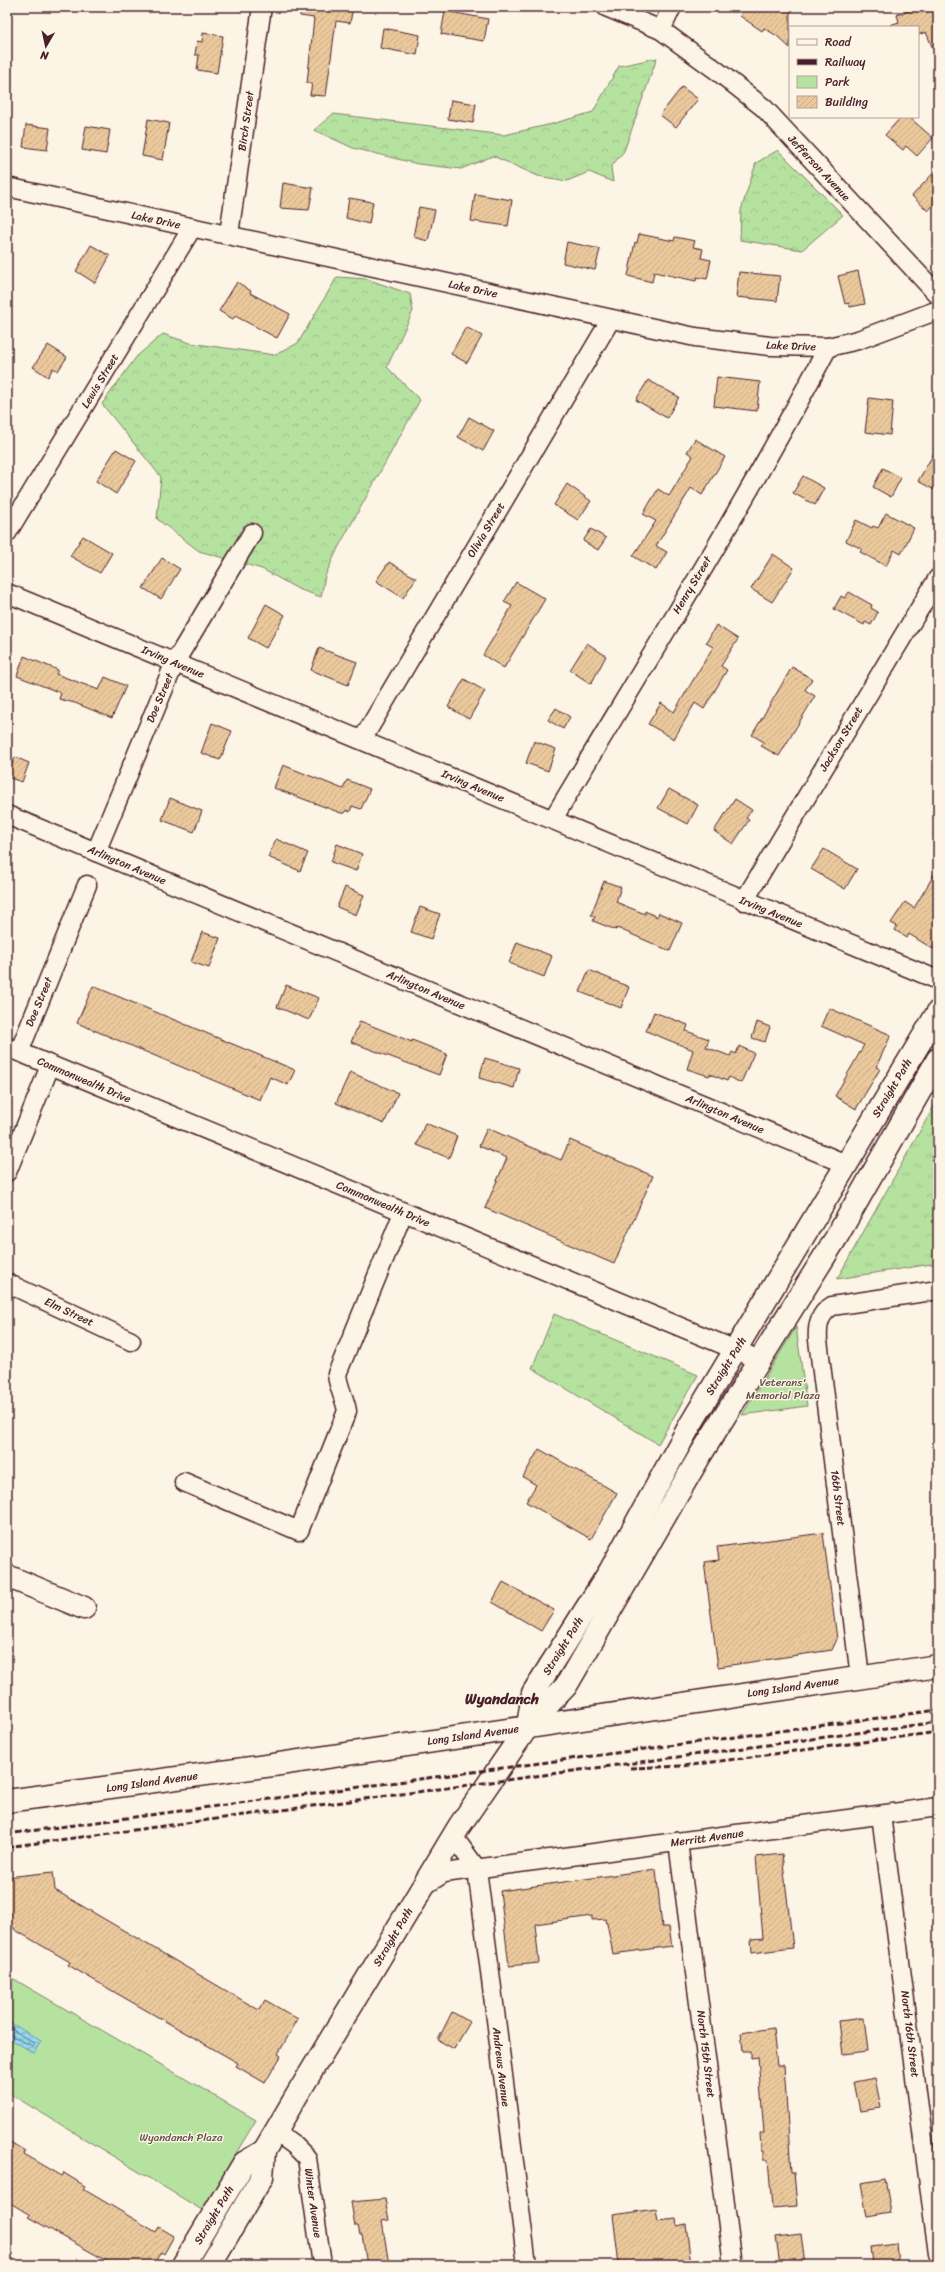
<svg xmlns="http://www.w3.org/2000/svg" width="945" height="2272" font-family="Sriracha,sans-serif">
<style>
.grass{fill:url(#grass-tufts);stroke:#808066}
.forest{fill:url(#forest-crowns);stroke:#808066}
.green{fill:#b6e2a0;stroke:#808066}
.water{fill:url(#water-rules);stroke:#7590a3}
.lines{fill:none;stroke-linecap:round;stroke-linejoin:round}
.shore{stroke:#676b7b;stroke-width:1}
.building{fill:url(#building-hatch);stroke:#4a1f2b}
.street-casing{stroke:#4a1f2b;stroke-width:21}
.secondary-casing{stroke:#4a1f2b;stroke-width:25}
.street{stroke:#fcf5e5;stroke-width:18}
.secondary{stroke:#fcf5e5;stroke-width:22}
.rail{stroke:#4a1f2b;stroke-width:3;stroke-dasharray:6 3;stroke-linecap:butt}
.labels{text-anchor:middle;dominant-baseline:central;stroke-width:3;stroke-linejoin:round;paint-order:stroke}
.street-label{font-size:11px;fill:#4a1f2b;stroke:#fcf5e5}
.park-label{font-size:11px;fill:#655048;stroke:#fcf5e5}
.district-label{font-size:15px;font-weight:bold;fill:#4a1f2b;stroke:#fcf5e5}
</style>
<defs>
<pattern id="grass-tufts" width="24" height="20" patternUnits="userSpaceOnUse"><rect width="24" height="20" fill="#b6e2a0"/><path d="M3 7l-1-3M5 7V3M7 7l1-3M15 17l-1-3M17 17v-4M19 17l1-3" fill="none" stroke="#9ec18a"/></pattern>
<pattern id="forest-crowns" width="20" height="18" patternUnits="userSpaceOnUse"><rect width="20" height="18" fill="#b6e2a0"/><path d="M2 6a3 3 0 1 1 6 0M12 15a3 3 0 1 1 6 0" fill="none" stroke="#9ec18a"/></pattern>
<pattern id="water-rules" width="6" height="5" patternUnits="userSpaceOnUse"><rect width="6" height="5" fill="#92dcf3"/><path d="M0 2.5h6" fill="none" stroke="#7fbcd0"/></pattern>
<pattern id="building-hatch" width="6" height="6" patternUnits="userSpaceOnUse"><rect width="6" height="6" fill="#ebc99d"/><path d="M-1 1l2-2M0 6l6-6M5 7l2-2" fill="none" stroke="#cbac87"/></pattern>
</defs>
<rect width="100%" height="100%" fill="#fcf5e5"/>
<filter id="ink" filterUnits="userSpaceOnUse"><feTurbulence type="fractalNoise" baseFrequency=".025" numOctaves="2"/><feDisplacementMap in="SourceGraphic" scale="8" xChannelSelector="R" yChannelSelector="G"/><feConvolveMatrix kernelMatrix="1 2 1 2 8 2 1 2 1" color-interpolation-filters="sRGB"/></filter>
<g filter="url(#ink)">
<g class="grass">
<polygon points="938,1099 938,1263 837,1279"/>
<polygon points="554,1314 698,1375 658,1444 532,1368"/>
</g>
<g class="forest">
<polygon points="657,58 624,151 611,167 613,182 589,172 567,181 538,176 493,156 461,169 418,164 353,148 314,130 333,114 504,135 552,124 593,112 619,66"/>
<polygon points="778,150 843,215 802,250 740,240 741,210 756,163"/>
<polygon points="337,277 367,279 410,294 413,311 387,367 420,400 338,548 325,576 321,597 298,589 262,569 199,551 157,519 161,477 102,404 137,356 163,334 190,343 275,355 298,343"/>
</g>
<g class="green">
<polygon points="796,1327 807,1406 742,1415"/>
<polygon points="7,1975 256,2120 202,2210 7,2092"/>
</g>
<polygon class="water" points="9,2022 41,2041 34,2053 7,2037"/>
<g class="lines">
<polyline class="shore" points="7,2026 35,2044 32,2046 7,2033"/>
</g>
<g class="building">
<polygon points="301,7 353,7 350,23 336,21 326,96 310,95 312,83 307,83 314,18 300,16"/>
<polygon points="746,7 790,7 790,48 777,36 764,28 762,31 740,16"/>
<polygon points="921,7 925,7 926,12 938,8 938,61 926,32 918,35 918,27 890,27 890,25 899,22 897,15"/>
<polygon points="445,11 488,19 484,41 441,34"/>
<polygon points="383,28 420,35 417,55 380,48"/>
<polygon points="203,33 223,36 217,73 197,70 199,55 195,55 197,41 202,42"/>
<polygon points="682,87 698,99 676,127 660,115"/>
<polygon points="451,100 476,104 473,123 448,119"/>
<polygon points="901,117 909,117 933,138 917,156 906,146 903,150 885,135"/>
<polygon points="148,119 169,123 163,160 142,156"/>
<polygon points="26,125 50,128 47,150 23,147"/>
<polygon points="86,126 110,130 106,154 82,150"/>
<polygon points="938,168 938,200 928,211 912,196"/>
<polygon points="283,183 313,188 309,210 280,208"/>
<polygon points="475,194 512,200 508,226 471,221"/>
<polygon points="349,198 373,202 369,224 346,218"/>
<polygon points="419,207 435,210 428,241 413,237"/>
<polygon points="639,234 674,241 675,237 695,241 693,247 703,249 701,258 711,260 707,279 697,277 696,281 654,272 652,282 628,276 635,242 637,243"/>
<polygon points="567,242 600,249 595,270 563,263"/>
<polygon points="91,245 110,256 95,283 76,271"/>
<polygon points="858,271 865,304 850,307 849,303 845,304 838,276"/>
<polygon points="739,272 780,276 777,301 736,297"/>
<polygon points="237,282 251,291 250,293 290,314 277,338 235,316 233,319 219,311"/>
<polygon points="466,327 482,336 467,363 451,354"/>
<polygon points="48,345 67,357 58,371 53,368 48,377 33,367"/>
<polygon points="717,377 760,382 757,411 714,406"/>
<polygon points="648,380 679,397 667,418 636,400"/>
<polygon points="869,398 893,401 890,435 865,432"/>
<polygon points="469,417 494,431 483,451 458,437"/>
<polygon points="695,439 725,457 702,495 691,488 656,546 667,552 656,570 633,556 656,521 643,514 658,489 669,496 693,456 687,452"/>
<polygon points="938,446 938,492 918,481"/>
<polygon points="116,449 136,461 116,494 96,481"/>
<polygon points="883,468 901,478 891,497 873,487"/>
<polygon points="803,476 824,488 815,505 793,493"/>
<polygon points="567,484 591,501 578,520 554,505"/>
<polygon points="886,513 914,528 901,554 894,550 886,566 860,552 862,549 846,541 856,520 872,528 873,526 878,528"/>
<polygon points="591,529 606,538 598,550 583,541"/>
<polygon points="83,536 112,553 100,573 70,556"/>
<polygon points="773,554 794,568 772,602 751,589"/>
<polygon points="162,558 180,569 161,599 143,588"/>
<polygon points="389,562 416,578 403,598 376,581"/>
<polygon points="516,582 545,599 504,668 483,655 512,606 504,602"/>
<polygon points="849,592 872,605 871,608 878,612 871,625 865,622 864,625 834,609 841,596 845,598"/>
<polygon points="266,604 285,615 266,648 248,638"/>
<polygon points="716,625 738,639 721,666 727,670 704,709 695,703 674,739 648,724 661,703 674,712 713,647 706,643"/>
<polygon points="587,643 606,656 591,684 570,670"/>
<polygon points="319,648 357,662 348,685 311,670"/>
<polygon points="24,656 58,670 56,674 99,690 105,677 126,686 112,718 75,703 59,699 61,693 17,676"/>
<polygon points="792,667 812,679 805,690 815,696 779,756 761,746 764,742 752,735"/>
<polygon points="464,679 485,691 469,719 448,707"/>
<polygon points="556,708 570,717 563,729 548,720"/>
<polygon points="212,723 232,731 220,760 201,753"/>
<polygon points="534,741 556,749 548,771 526,763"/>
<polygon points="15,757 29,763 22,782 7,777"/>
<polygon points="283,765 343,789 347,780 370,789 361,809 352,806 350,812 346,810 344,813 341,813 274,788"/>
<polygon points="669,789 698,805 688,824 658,808"/>
<polygon points="170,798 202,811 194,832 162,820"/>
<polygon points="735,799 752,810 746,818 749,820 733,844 714,831"/>
<polygon points="276,839 308,853 300,871 268,857"/>
<polygon points="337,844 362,854 356,871 331,862"/>
<polygon points="824,849 857,869 845,889 811,869"/>
<polygon points="938,868 938,941 933,949 909,934 907,938 895,930 897,926 891,923 905,902 914,908"/>
<polygon points="604,881 621,887 616,902 645,914 645,911 657,917 659,913 682,923 670,951 617,928 616,930 593,921 595,916 591,915"/>
<polygon points="345,887 364,895 356,915 337,907"/>
<polygon points="420,907 440,914 431,939 411,932"/>
<polygon points="202,932 220,938 209,968 191,962"/>
<polygon points="517,942 552,956 544,977 509,963"/>
<polygon points="589,970 629,987 621,1008 580,992"/>
<polygon points="286,985 319,998 309,1020 277,1007"/>
<polygon points="93,986 295,1070 288,1085 270,1077 260,1100 77,1023"/>
<polygon points="829,1008 891,1035 876,1067 880,1069 856,1109 835,1096 864,1045 821,1026"/>
<polygon points="654,1012 688,1025 686,1031 709,1039 706,1047 730,1056 732,1052 736,1054 739,1046 754,1053 741,1083 729,1077 727,1081 710,1074 709,1076 687,1069 693,1050 646,1031"/>
<polygon points="360,1021 412,1042 412,1040 447,1054 439,1075 351,1042"/>
<polygon points="757,1022 770,1027 765,1042 752,1038"/>
<polygon points="485,1058 519,1068 514,1088 479,1078"/>
<polygon points="350,1072 398,1093 384,1124 336,1103"/>
<polygon points="425,1123 457,1136 449,1158 417,1145"/>
<polygon points="487,1128 561,1160 570,1140 653,1176 614,1264 485,1208 507,1158 479,1146"/>
<polygon points="539,1449 617,1493 591,1539 526,1502 536,1485 523,1477"/>
<polygon points="823,1533 837,1639 832,1650 718,1667 704,1562 719,1560 717,1547"/>
<polygon points="503,1582 554,1610 541,1631 492,1602"/>
<polygon points="782,1854 793,1948 752,1953 751,1939 763,1938 756,1857"/>
<polygon points="656,1869 662,1927 669,1927 672,1946 613,1954 606,1919 592,1920 592,1916 535,1924 539,1963 509,1966 500,1891"/>
<polygon points="53,1872 55,1890 259,2010 265,2000 298,2019 278,2054 281,2056 265,2083 236,2066 238,2063 116,1993 68,1965 70,1962 15,1930 7,1918 7,1877"/>
<polygon points="452,2012 470,2022 454,2049 438,2040"/>
<polygon points="864,2018 868,2051 843,2054 839,2021"/>
<polygon points="773,2028 777,2066 784,2065 791,2172 794,2172 797,2206 772,2208 768,2160 763,2160 763,2151 761,2151 760,2133 764,2133 758,2057 751,2058 751,2051 743,2051 741,2033"/>
<polygon points="875,2078 881,2108 860,2111 854,2082"/>
<polygon points="7,2140 25,2151 24,2154 62,2176 64,2173 85,2186 83,2189 156,2232 159,2227 174,2236 164,2254 161,2252 153,2265 114,2265 28,2217 30,2215 7,2201"/>
<polygon points="885,2179 891,2213 867,2217 861,2183"/>
<polygon points="385,2199 389,2220 382,2221 389,2265 367,2265 362,2235 360,2235 358,2226 355,2226 351,2202"/>
<polygon points="656,2209 658,2221 676,2219 677,2226 686,2224 691,2265 619,2265 613,2215"/>
<polygon points="801,2234 805,2265 780,2265 776,2237"/>
<polygon points="896,2243 898,2265 873,2265 871,2246"/>
</g>
<g class="lines">
<g class="street-casing">
<g id="street">
<polyline points="606,7 661,30 716,70 764,108 938,295"/>
<polyline points="661,30 672,7"/>
<polyline points="7,187 695,337 770,346 828,347 858,340 938,310"/>
<polyline points="229,234 262,7"/>
<polyline points="7,533 192,228"/>
<polyline points="7,593 938,980"/>
<polyline points="362,740 611,319"/>
<polyline points="7,815 846,1164"/>
<path d="M 553,819 C 646,663 743,508 828,347"/>
<polyline points="96,852 175,662 252,533"/>
<polyline points="744,901 938,578"/>
<polyline points="7,1047 760,1360"/>
<polyline points="19,1052 87,885"/>
<polyline points="7,1172 50,1066"/>
<polyline points="7,1283 131,1341"/>
<path d="M 184,1482 L 299,1531 L 347,1411 C 345,1398 338,1388 337,1374 L 403,1213"/>
<path d="M 860,1677 L 818,1340 C 817,1326 819,1314 832,1306 L 938,1290"/>
<polyline points="881,1815 938,2254"/>
<polyline points="453,1836 477,1869 527,2265"/>
<polyline points="678,1842 733,2265"/>
<polyline points="424,1886 444,1873 938,1807"/>
<polyline points="275,2131 294,2145 307,2158 322,2265"/>
</g>
</g>
<g class="secondary-casing">
<g id="secondary">
<polyline points="7,1576 84,1608"/>
<polyline points="528,1726 533,1693 610,1571 689,1427 938,1012"/>
<polyline points="7,1801 273,1765 938,1666"/>
<polyline points="183,2265 244,2163 264,2151"/>
<polyline points="210,2265 262,2177 264,2151 297,2095 460,1825 528,1726 566,1686 701,1454 836,1238 938,1059"/>
</g>
</g>
<use href="#street" class="street"/>
<use href="#secondary" class="secondary"/>
<g class="rail">
<polyline points="630,1768 683,1766 938,1732"/>
<polyline points="7,1834 938,1710"/>
<polyline points="7,1847 938,1722"/>
</g>
</g>
</g>
<g class="labels">
<g class="street-label">
<text transform="translate(246 121) rotate(-82)">Birch Street</text>
<text transform="translate(819 168) rotate(47)">Jefferson Avenue</text>
<text transform="translate(156 220) rotate(12)">Lake Drive</text>
<text transform="translate(473 289) rotate(12)">Lake Drive</text>
<text transform="translate(791 346) rotate(2)">Lake Drive</text>
<text transform="translate(100 381) rotate(-59)">Lewis Street</text>
<text transform="translate(486 530) rotate(-59)">Olivia Street</text>
<text transform="translate(692 585) rotate(-59)">Henry Street</text>
<text transform="translate(173 662) rotate(23)">Irving Avenue</text>
<text transform="translate(160 698) rotate(-67)">Doe Street</text>
<text transform="translate(841 739) rotate(-59)">Jackson Street</text>
<text transform="translate(473 786) rotate(23)">Irving Avenue</text>
<text transform="translate(127 865) rotate(23)">Arlington Avenue</text>
<text transform="translate(771 912) rotate(22)">Irving Avenue</text>
<text transform="translate(426 990) rotate(23)">Arlington Avenue</text>
<text transform="translate(39 1002) rotate(-67)">Doe Street</text>
<text transform="translate(84 1080) rotate(23)">Commonwealth Drive</text>
<text transform="translate(892 1088) rotate(-59)">Straight Path</text>
<text transform="translate(725 1114) rotate(23)">Arlington Avenue</text>
<text transform="translate(383 1204) rotate(23)">Commonwealth Drive</text>
<text transform="translate(69 1312) rotate(25)">Elm Street</text>
<text transform="translate(726 1366) rotate(-58)">Straight Path</text>
<text transform="translate(838 1498) rotate(83)">16th Street</text>
<text transform="translate(563 1646) rotate(-58)">Straight Path</text>
<text transform="translate(793 1687) rotate(-8)">Long Island Avenue</text>
<text transform="translate(473 1735) rotate(-8)">Long Island Avenue</text>
<text transform="translate(152 1782) rotate(-8)">Long Island Avenue</text>
<text transform="translate(707 1838) rotate(-8)">Merritt Avenue</text>
<text transform="translate(393 1937) rotate(-59)">Straight Path</text>
<text transform="translate(910 2034) rotate(83)">North 16th Street</text>
<text transform="translate(706 2054) rotate(83)">North 15th Street</text>
<text transform="translate(501 2067) rotate(83)">Andrews Avenue</text>
<text transform="translate(313 2203) rotate(82)">Winter Avenue</text>
<text transform="translate(214 2215) rotate(-59)">Straight Path</text>
</g>
<g class="park-label">
<text x="783" y="1382">Veterans'<tspan x="783" dy="13">Memorial Plaza</tspan></text>
<text x="181" y="2137">Wyandanch Plaza</text>
</g>
<g class="district-label">
<text x="502" y="1699">Wyandanch</text>
</g>
</g>
<rect width="945" height="2272" fill="none" stroke="#fcf5e5" stroke-width="24"/>
<rect x="12" y="12" width="921" height="2248" fill="none" stroke="#4a1f2b" stroke-width="1.5" filter="url(#ink)"/>
<rect x="789" y="26" width="130" height="92" fill="#fcf5e5" stroke="#b59f9b"/>
<rect x="797" y="39" width="20" height="6" fill="#fcf5e5" stroke="#b59f9b"/>
<text x="825" y="46" font-size="12" fill="#4a1f2b">Road</text>
<rect x="797" y="59" width="20" height="6" fill="#4a1f2b" stroke="#b59f9b"/>
<text x="825" y="66" font-size="12" fill="#4a1f2b">Railway</text>
<rect x="797" y="76" width="20" height="12" fill="#b6e2a0" stroke="#b59f9b"/>
<text x="825" y="86" font-size="12" fill="#4a1f2b">Park</text>
<rect x="797" y="96" width="20" height="12" fill="url(#building-hatch)" stroke="#b59f9b"/>
<text x="825" y="106" font-size="12" fill="#4a1f2b">Building</text>
<g transform="translate(46 46) rotate(189)" stroke="#fcf5e5" stroke-width="3" paint-order="stroke">
<path d="M0-3L7 15L0 10L-7 15Z" fill="#4a1f2b"/>
<text y="-6" font-size="11" font-weight="bold" text-anchor="middle" fill="#4a1f2b">N</text>
</g>
</svg>
